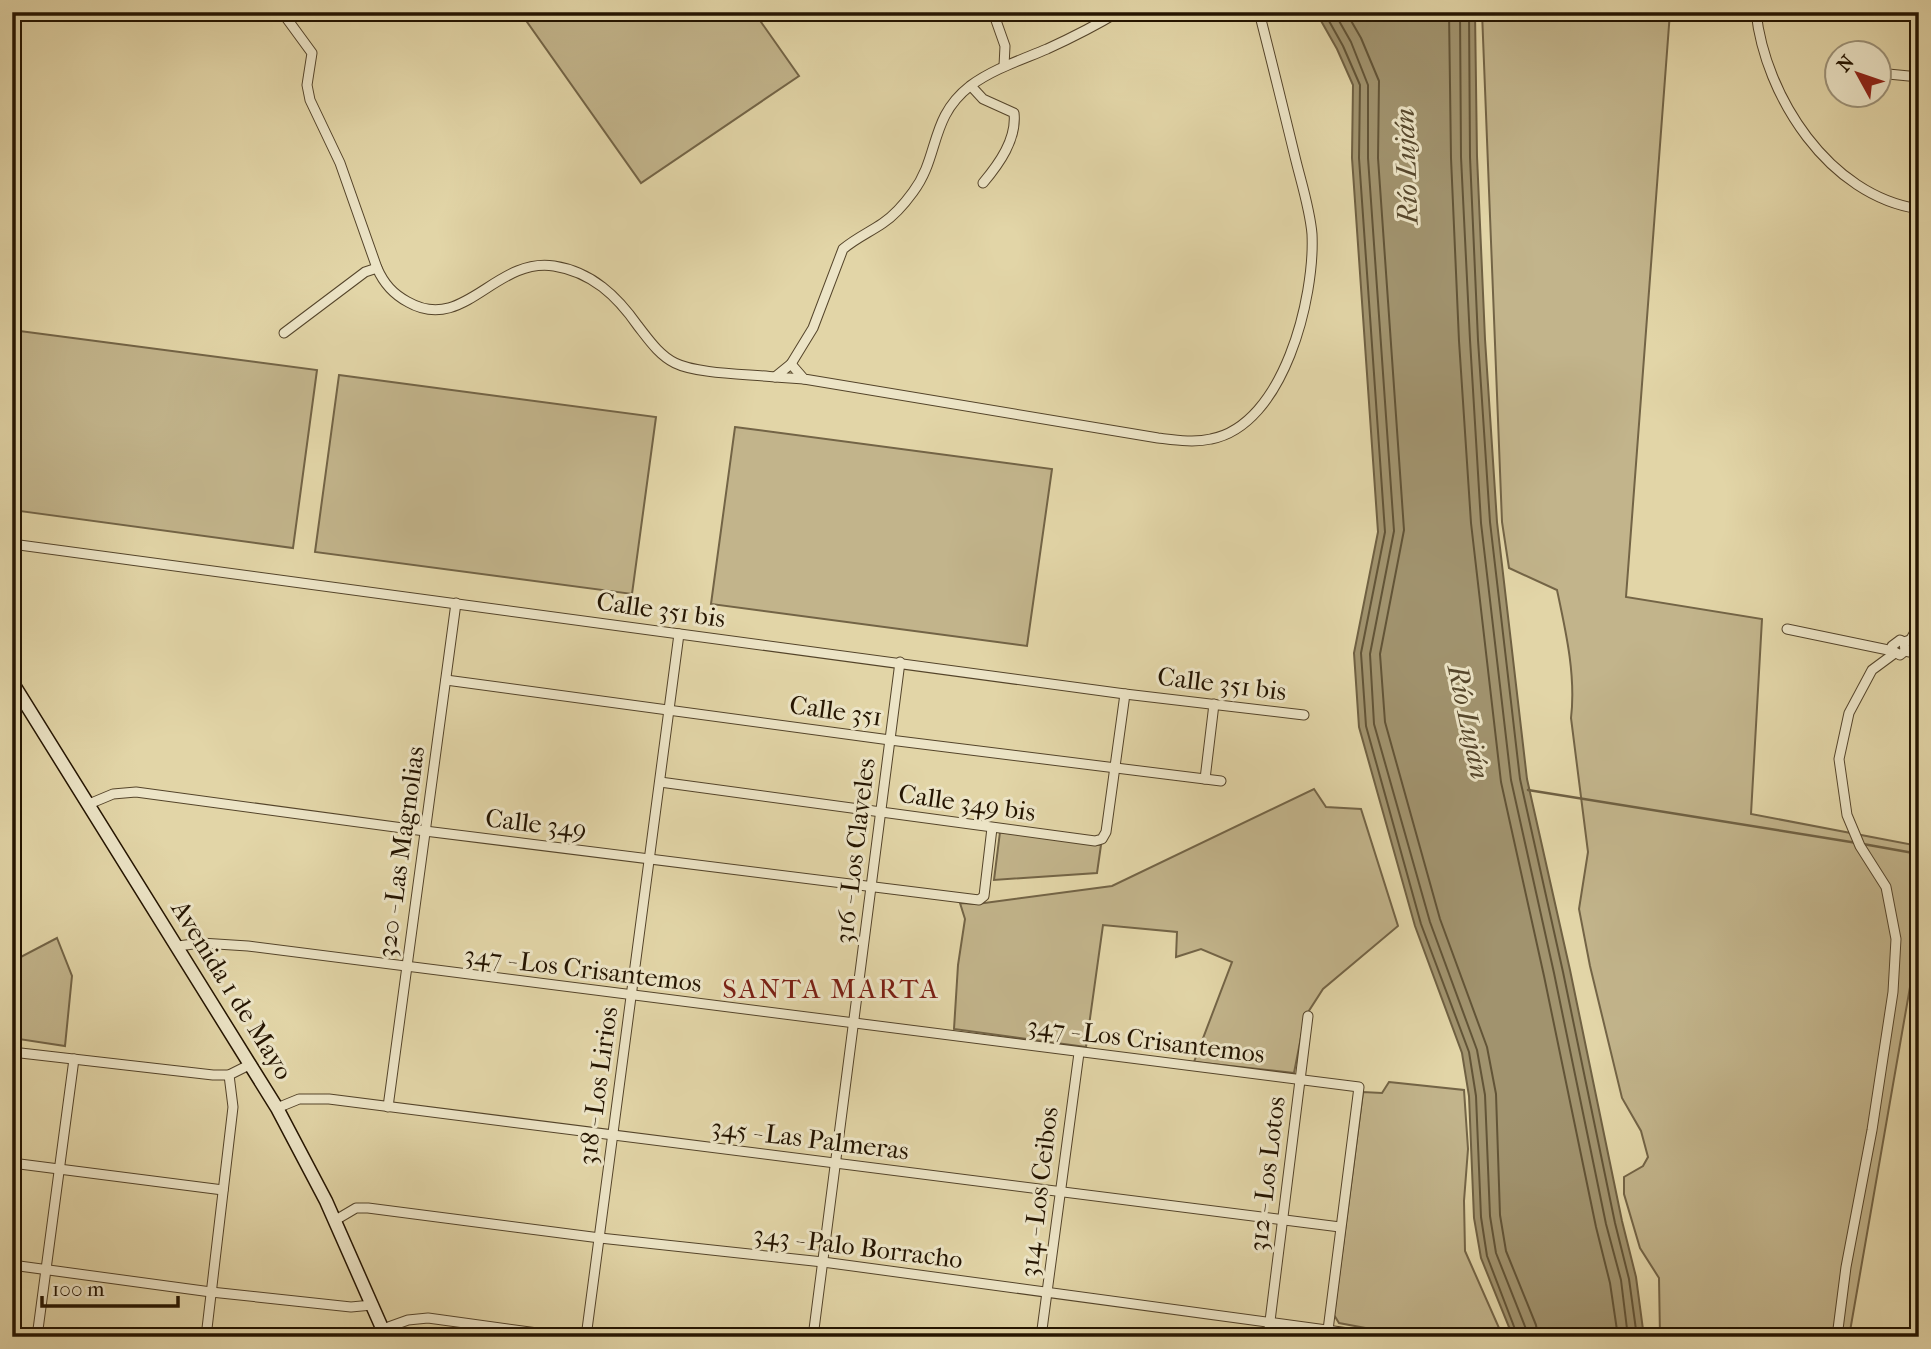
<svg xmlns="http://www.w3.org/2000/svg" width="1931" height="1349" font-family="'IM FELL French Canon',serif">
<style>
.green{fill:#c2b48b;stroke:#736446;stroke-width:2}
.water{fill:#a1936e;stroke:#6f6042;stroke-width:2}
.lines{fill:none;stroke-linecap:round;stroke-linejoin:round}
.shore{stroke:#625437;stroke-width:2}
.stream{stroke:#6f6042;stroke-width:2.5}
.street-casing{stroke:#54442a;stroke-width:11}
.secondary-casing{stroke:#241400;stroke-width:15}
.street{stroke:#ece4c6;stroke-width:9}
.secondary{stroke:#ece4c6;stroke-width:12}
.labels{text-anchor:middle;dominant-baseline:central;stroke-width:6;stroke-linejoin:round;paint-order:stroke}
.street-label{font-size:26px;fill:#241400;stroke:#ece4c6}
.water-label{font-size:28px;font-style:italic;fill:#56472c;stroke:#ece4c6}
.neighbourhood-label{font-size:28px;letter-spacing:2px;fill:#7a1f14;stroke:#ece4c6}
</style>
<rect width="100%" height="100%" fill="#e2d5a7"/>
<filter id="stains"><feTurbulence type="fractalNoise" baseFrequency=".00286" numOctaves="4"/><feColorMatrix values="0 0 0 0 .2 0 0 0 0 .09 0 0 0 0 .02 0 0 0 .5 -.17"/></filter>
<radialGradient id="worn" r=".72"><stop offset=".6" stop-color="#630" stop-opacity="0"/><stop offset="1" stop-color="#630" stop-opacity=".3"/></radialGradient>
<g class="green">
<polygon points="520,12 754,12 799,76 641,183"/>
<path d="M 1482,12 L 1670,12 L 1626,597 L 1762,619 L 1751,814 L 1919,846 L 1919,988 L 1910,987 L 1849,1337 L 1660,1337 L 1659,1278 L 1640,1248 L 1624,1194 L 1624,1177 L 1643,1166 L 1648,1157 L 1641,1131 L 1622,1098 L 1590,966 L 1579,909 L 1588,852 L 1571,718 C 1576,676 1566,632 1557,590 L 1509,568 L 1502,522 Z"/>
<polygon points="12,330 317,370 293,548 12,510"/>
<polygon points="339,375 656,417 632,594 315,552"/>
<polygon points="735,427 1052,469 1027,646 711,604"/>
<polygon points="1314,789 1326,807 1361,809 1398,926 1323,989 1305,1017 1294,1073 1194,1062 1232,962 1201,949 1176,957 1177,932 1103,925 1086,1047 954,1029 958,965 965,919 960,903 977,904 1112,886"/>
<polygon points="1000,832 1101,845 1097,873 994,880"/>
<polygon points="57,938 72,976 65,1046 12,1038 12,949 19,958"/>
<polygon points="1389,1082 1464,1090 1468,1149 1464,1201 1465,1251 1503,1337 1398,1337 1398,1334 1339,1323 1334,1315 1363,1092 1382,1093"/>
</g>
<polygon class="water" points="1316,12 1475,12 1477,156 1485,339 1497,522 1527,779 1570,970 1622,1221 1636,1277 1644,1337 1513,1337 1481,1258 1474,1218 1469,1096 1462,1053 1415,926 1359,727 1354,653 1378,532 1352,158 1353,85 1337,49"/>
<g class="lines">
<g class="shore">
<polyline points="1324,12 1343,46 1360,85 1359,158 1385,532 1361,653 1366,726 1421,924 1469,1052 1476,1096 1481,1217 1487,1256 1518,1337"/>
<polyline points="1334,12 1351,42 1368,85 1368,158 1394,531 1370,654 1374,724 1430,922 1477,1050 1485,1095 1490,1216 1496,1253 1526,1329 1527,1337"/>
<polyline points="1346,12 1361,38 1379,81 1378,158 1404,530 1380,654 1385,722 1440,919 1487,1047 1496,1094 1500,1215 1506,1251 1536,1325 1538,1337"/>
<polyline points="1449,12 1451,158 1459,341 1471,523 1501,782 1544,976 1596,1227 1610,1283 1618,1337"/>
<polyline points="1460,12 1461,157 1470,340 1481,523 1511,780 1554,973 1606,1224 1621,1280 1628,1337"/>
<polyline points="1469,12 1470,157 1478,340 1490,522 1520,779 1563,972 1615,1223 1629,1279 1637,1337"/>
</g>
<g class="stream">
<polyline points="1528,790 1857,843"/>
<polyline points="1863,844 1919,854"/>
</g>
<g class="street-casing">
<g id="street">
<path d="M 282,12 L 312,53 L 307,85 L 310,100 L 340,163 L 377,268 C 384,284 393,294 408,302 C 464,334 495,257 554,266 C 592,272 617,296 638,326 C 649,340 659,355 675,363 C 697,374 748,374 775,377"/>
<polyline points="993,12 1005,46 1004,66"/>
<path d="M 1756,12 C 1765,96 1829,196 1919,209"/>
<polyline points="1878,73 1919,77"/>
<path d="M 971,86 L 983,99 L 1014,113 C 1017,139 999,164 983,183"/>
<polyline points="284,333 365,272 377,268"/>
<path d="M 791,364 L 804,379 L 1158,438 C 1175,440 1194,443 1211,439 C 1284,425 1315,297 1312,234 C 1310,210 1302,185 1296,161 C 1284,112 1272,62 1259,12"/>
<path d="M 804,379 L 775,377 L 791,364 L 813,328 L 843,249 C 856,238 870,232 883,223 C 895,215 905,203 913,192 C 940,156 929,118 970,86 C 993,69 1021,60 1047,49 C 1071,38 1095,26 1118,12"/>
<polyline points="12,544 1125,694 1304,715"/>
<polyline points="1787,629 1893,651 1900,655 1905,651 1904,642"/>
<polyline points="1911,639 1919,625"/>
<polyline points="1893,651 1892,646 1900,640 1904,642 1919,637"/>
<polyline points="1905,651 1919,654"/>
<polyline points="446,680 890,740 1221,781"/>
<polyline points="1205,779 1214,704"/>
<polyline points="660,782 1095,841 1102,839 1106,832 1125,694"/>
<polyline points="89,804 113,794 136,792 425,831 979,900 984,896 992,828"/>
<polyline points="178,946 201,943 248,946 1359,1087 1328,1330"/>
<polyline points="12,1052 213,1075 229,1075 251,1064"/>
<polyline points="388,1107 456,603"/>
<polyline points="277,1108 299,1099 329,1099 1340,1227"/>
<polyline points="12,1163 223,1190"/>
<polyline points="334,1221 356,1208 368,1208 600,1238 823,1262 1378,1337"/>
<polyline points="12,1265 211,1292 351,1307 372,1305"/>
<polyline points="383,1329 408,1320 428,1318 567,1337"/>
<polyline points="37,1337 74,1059"/>
<polyline points="206,1337 233,1107 229,1075"/>
<polyline points="586,1337 679,634"/>
<polyline points="813,1337 900,662"/>
<polyline points="1041,1337 1079,1053"/>
<polyline points="1268,1337 1308,1016"/>
<polyline points="1837,1337 1846,1267 1872,1130 1893,992 1896,939 1886,887 1860,846 1847,815 1839,759 1849,713 1872,670 1895,653"/>
</g>
</g>
<g class="secondary-casing">
<polyline id="secondary" points="12,682 277,1108 326,1201 386,1337"/>
</g>
<use href="#street" class="street"/>
<use href="#secondary" class="secondary"/>
</g>
<g class="labels">
<g class="street-label">
<text transform="translate(661 610) rotate(8)">Calle 351 bis</text>
<text transform="translate(1222 684) rotate(7)">Calle 351 bis</text>
<text transform="translate(836 711) rotate(8)">Calle 351</text>
<text transform="translate(967 803) rotate(8)">Calle 349 bis</text>
<text transform="translate(536 824) rotate(7)">Calle 349</text>
<text transform="translate(855 851) rotate(-83)">316 - Los Claveles</text>
<text transform="translate(401 852) rotate(-82)">320 - Las Magnolias</text>
<text transform="translate(583 969) rotate(7)">347 - Los Crisantemos</text>
<text transform="translate(232 990) rotate(58)">Avenida 1 de Mayo</text>
<text transform="translate(1146 1040) rotate(7)">347 - Los Crisantemos</text>
<text transform="translate(598 1086) rotate(-82)">318 - Los Lirios</text>
<text transform="translate(810 1139) rotate(7)">345 - Las Palmeras</text>
<text transform="translate(1267 1174) rotate(-83)">312 - Los Lotos</text>
<text transform="translate(1039 1192) rotate(-83)">314 - Los Ceibos</text>
<text transform="translate(858 1247) rotate(7)">343 - Palo Borracho</text>
</g>
<g class="water-label">
<text transform="translate(1406 166) rotate(-92)">Río Luján</text>
<text transform="translate(1469 722) rotate(78)">Río Luján</text>
</g>
<g class="neighbourhood-label">
<text x="831" y="988">SANTA MARTA</text>
</g>
</g>
<rect width="1931" height="1349" fill="none" stroke="#e2d5a7" stroke-width="42"/>
<rect x="14" y="14" width="1903" height="1321" fill="none" stroke="#241400" stroke-width="3.5"/>
<rect x="21" y="21" width="1889" height="1307" fill="none" stroke="#241400" stroke-width="2"/>
<g transform="translate(1858 74) rotate(310)"><circle r="33" fill="#ece4c6" stroke="#9c9177" stroke-width="2"/>
<path d="M0-5L12 26L0 18L-12 26Z" fill="#8f2418"/>
<text y="-10" font-size="19" font-weight="bold" text-anchor="middle" fill="#241400">N</text>
</g>
<path d="M42 1296v10h136v-10" fill="none" stroke="#241400" stroke-width="3.5"/>
<text x="52" y="1296" font-size="21" fill="#241400" stroke="#ece4c6" stroke-width="5" paint-order="stroke">100 m</text>
<rect width="100%" height="100%" filter="url(#stains)"/>
<rect width="100%" height="100%" fill="url(#worn)"/>
</svg>
